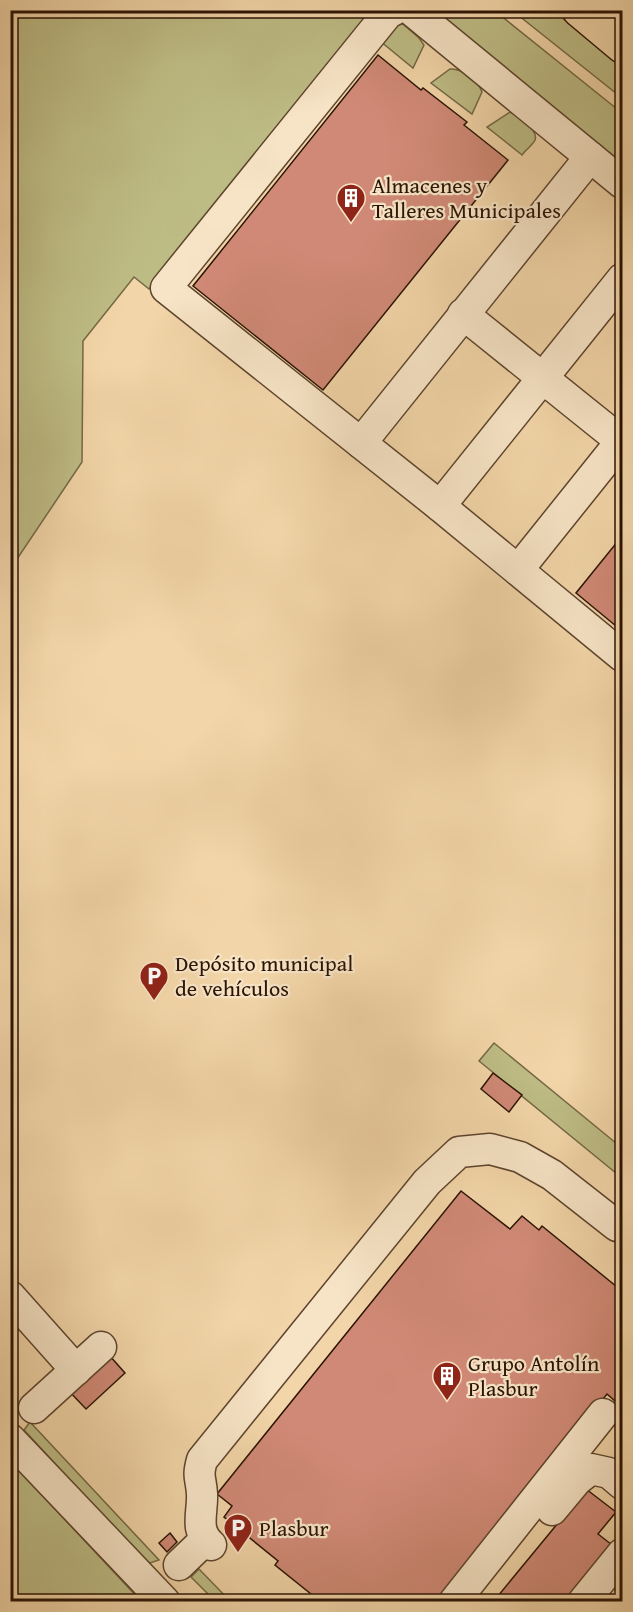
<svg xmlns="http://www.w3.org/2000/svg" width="633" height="1612" font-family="'Gentium Book Plus',serif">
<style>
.green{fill:#bebc85;stroke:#746844;stroke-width:1.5}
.building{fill:#d08976;stroke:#2b1304;stroke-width:1.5}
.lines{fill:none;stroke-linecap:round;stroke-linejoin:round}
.minor-casing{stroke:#5d442d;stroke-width:33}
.major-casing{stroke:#2b1304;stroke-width:36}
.minor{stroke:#f7e4c6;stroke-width:30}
.major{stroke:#f2d5a8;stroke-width:33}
.labels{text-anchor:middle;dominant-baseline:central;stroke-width:4.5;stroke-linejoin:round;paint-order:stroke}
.poi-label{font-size:22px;fill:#2b1304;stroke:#f7e4c6;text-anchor:start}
</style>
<rect width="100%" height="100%" fill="#f2d5a8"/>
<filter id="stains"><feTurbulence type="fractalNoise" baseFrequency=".00333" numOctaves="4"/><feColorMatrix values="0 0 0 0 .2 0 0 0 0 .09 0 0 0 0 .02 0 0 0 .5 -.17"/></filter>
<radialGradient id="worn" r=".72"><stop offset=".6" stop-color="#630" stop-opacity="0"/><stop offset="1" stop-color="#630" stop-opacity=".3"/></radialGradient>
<g class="green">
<polygon points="11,11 375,11 218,208 149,289 134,277 83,341 82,462 11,568"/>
<polygon points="432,11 495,11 622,113 622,163"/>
<polygon points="513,11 554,11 622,67 622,98"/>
<polygon points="403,24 419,38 424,45 413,68 380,41 397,25"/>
<path d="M 450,69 C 462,68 478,81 482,92 L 472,114 L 431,83 Z"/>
<path d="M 510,112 C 518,116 539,130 535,140 C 533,145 525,150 522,155 L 487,127 Z"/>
<polygon points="494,1043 622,1148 622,1178 479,1061"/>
<polygon points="30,1422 159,1560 150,1563 145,1561 24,1430"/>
<polygon points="10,1461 26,1478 141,1601 11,1601"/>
<polygon points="199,1569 230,1601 215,1601 191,1577"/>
</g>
<g class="building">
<polygon points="378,55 421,90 423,88 467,122 464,125 508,160 323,390 193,286"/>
<polygon points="622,536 622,631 576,593"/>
<polygon points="493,1073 522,1095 509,1112 481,1089"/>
<polygon points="461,1191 510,1229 522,1216 539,1230 542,1226 622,1291 622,1407 607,1394 441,1598 444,1602 321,1602 275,1565 278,1561 224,1517 232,1506 217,1494"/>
<polygon points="109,1355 125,1373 86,1409 69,1391"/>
<polygon points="622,1409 622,1431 612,1423"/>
<polygon points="586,1489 616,1512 598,1534 616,1548 572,1602 493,1602"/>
<polygon points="170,1533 177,1542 167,1552 159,1543"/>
</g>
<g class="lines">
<g class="minor-casing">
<g id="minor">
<polyline points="394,10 388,13 166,288 440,506 622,656"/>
<polyline points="411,10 622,183"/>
<polyline points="463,314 621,441"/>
<polyline points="361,443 590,157"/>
<polyline points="440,506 622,279"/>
<polyline points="518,570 622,440"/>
<polyline points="10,1296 76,1370"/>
<polyline points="34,1408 101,1347"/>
<polyline points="10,1439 165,1602"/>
<polyline points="552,1510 577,1480 591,1469 609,1473 622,1484"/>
<path d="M 211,1545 C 194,1530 203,1513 202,1494 C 201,1477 197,1478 202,1460 L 427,1182 L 459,1152 L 490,1149 L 520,1157 L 552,1175 L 617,1226"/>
<polyline points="179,1565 205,1540"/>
<polyline points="454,1602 603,1414"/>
<polyline points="583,1602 622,1554"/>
</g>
</g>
<g class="major-casing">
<polyline id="major" points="579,10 622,46"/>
</g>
<use href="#minor" class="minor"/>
<use href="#major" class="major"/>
</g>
<defs>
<g id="building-pin" transform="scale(1.5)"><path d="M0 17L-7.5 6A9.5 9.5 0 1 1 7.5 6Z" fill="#8f2418" stroke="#f7e4c6"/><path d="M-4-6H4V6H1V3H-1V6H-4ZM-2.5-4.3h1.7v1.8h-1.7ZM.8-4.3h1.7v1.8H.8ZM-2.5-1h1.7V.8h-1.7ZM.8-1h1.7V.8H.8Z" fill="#fff"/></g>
<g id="parking-pin" transform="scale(1.5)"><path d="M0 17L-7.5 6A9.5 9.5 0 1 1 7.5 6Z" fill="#8f2418" stroke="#f7e4c6"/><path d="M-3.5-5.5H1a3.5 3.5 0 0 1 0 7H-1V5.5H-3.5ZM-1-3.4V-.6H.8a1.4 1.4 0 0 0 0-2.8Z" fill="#fff"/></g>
</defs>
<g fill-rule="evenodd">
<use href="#building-pin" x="351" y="198"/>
<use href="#parking-pin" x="154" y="976"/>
<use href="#building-pin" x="447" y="1376"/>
<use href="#parking-pin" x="238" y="1528"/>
</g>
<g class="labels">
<g class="poi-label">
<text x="372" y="185">Almacenes y<tspan x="372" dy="25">Talleres Municipales</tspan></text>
<text x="175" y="963">Depósito municipal<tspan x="175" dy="25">de vehículos</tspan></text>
<text x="468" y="1363">Grupo Antolín<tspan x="468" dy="25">Plasbur</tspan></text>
<text x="259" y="1528">Plasbur</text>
</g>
</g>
<rect width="633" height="1612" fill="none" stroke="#f2d5a8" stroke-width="36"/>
<rect x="12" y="12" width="609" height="1588" fill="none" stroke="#2b1304" stroke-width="3"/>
<rect x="18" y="18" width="597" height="1576" fill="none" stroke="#2b1304" stroke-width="1.5"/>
<rect width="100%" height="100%" filter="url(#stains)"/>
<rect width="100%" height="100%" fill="url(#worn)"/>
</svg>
